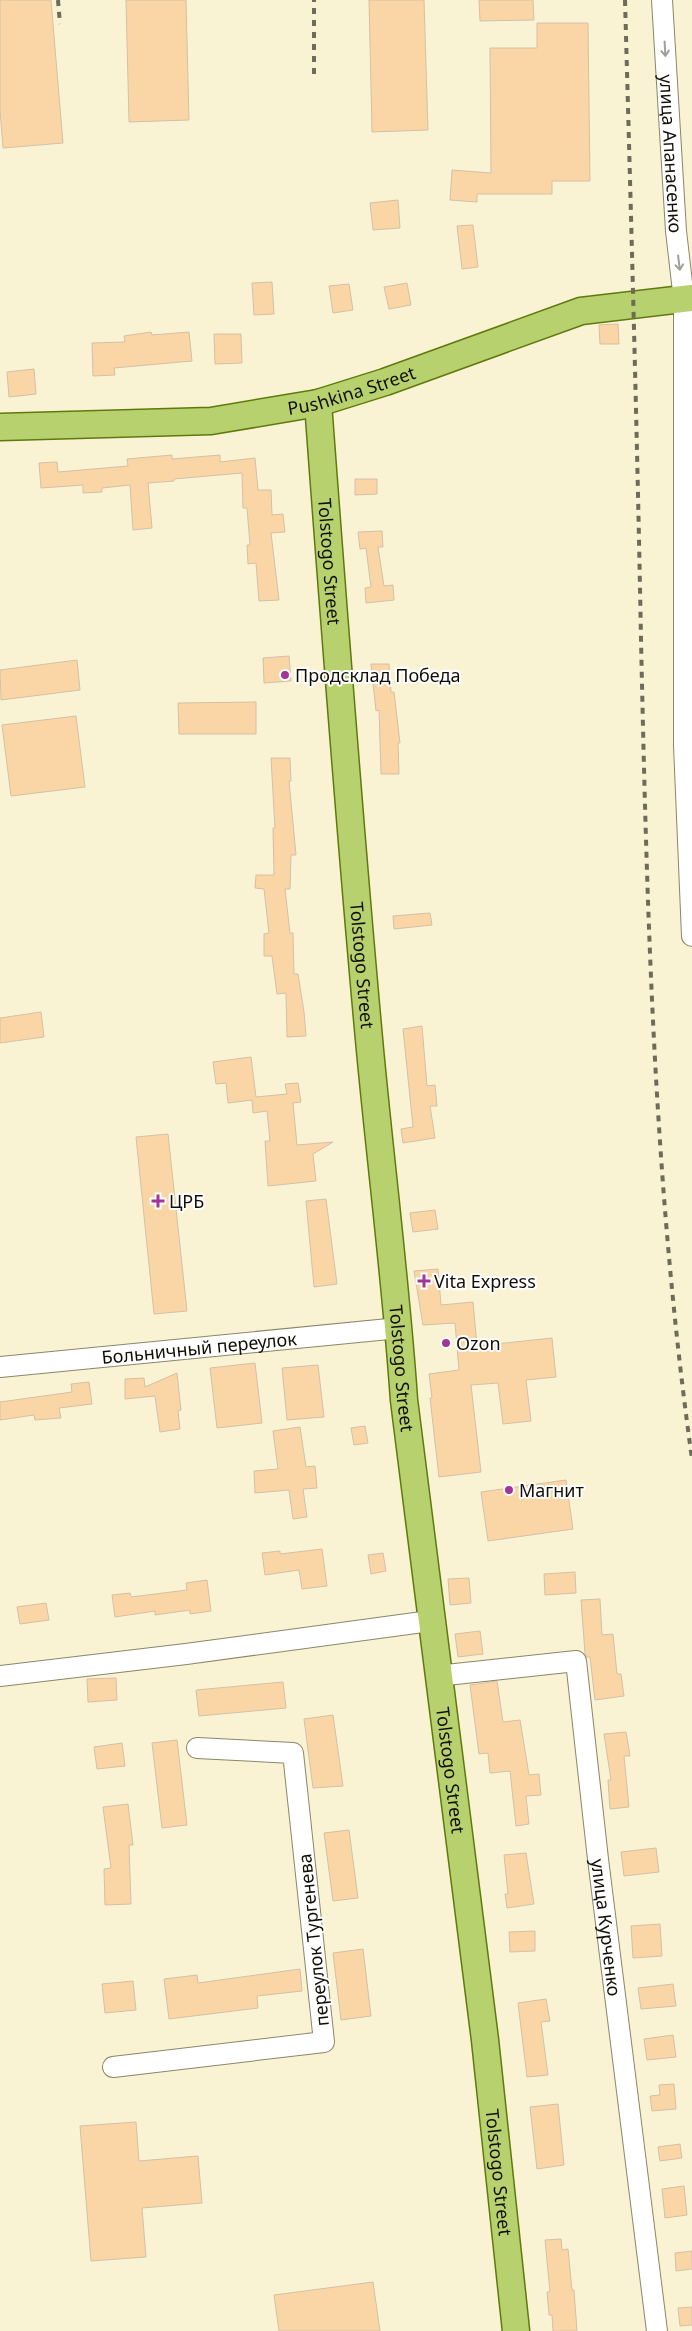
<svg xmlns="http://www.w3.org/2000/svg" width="692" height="2331" font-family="'Noto Sans',sans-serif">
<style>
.building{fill:#fad6a6;stroke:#d4c0a7}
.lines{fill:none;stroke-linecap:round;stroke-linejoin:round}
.minor-casing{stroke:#8b866a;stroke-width:22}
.major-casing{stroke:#5f790c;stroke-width:29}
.minor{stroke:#fff;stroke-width:20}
.major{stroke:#b8d16f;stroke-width:26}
.rail{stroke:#6e6b58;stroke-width:4;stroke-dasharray:6 6;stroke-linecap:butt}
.oneway{stroke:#a09f9b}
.poi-dot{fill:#a13697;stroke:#fff;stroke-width:2}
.labels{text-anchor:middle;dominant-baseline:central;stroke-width:4;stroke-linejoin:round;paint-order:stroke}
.street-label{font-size:18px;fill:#110f05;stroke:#fff}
.poi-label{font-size:18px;fill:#110f05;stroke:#fff;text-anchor:start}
</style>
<rect width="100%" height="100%" fill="#f9f3d4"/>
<g class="building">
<polygon points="0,0 51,0 63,143 3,148 0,110"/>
<polygon points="126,0 186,0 189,120 129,122"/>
<polygon points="369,0 424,0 428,130 372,132"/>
<polygon points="479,0 533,0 534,20 480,21"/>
<polygon points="537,23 588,23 590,181 552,181 552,194 477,194 477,202 450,200 452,170 491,173 490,48 537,48"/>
<polygon points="398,200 400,228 373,230 370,203"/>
<polygon points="473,225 478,267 462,269 457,226"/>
<polygon points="272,282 274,314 254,315 252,283"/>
<polygon points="407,283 411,305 389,309 384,287"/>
<polygon points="349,284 353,310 333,313 329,286"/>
<polygon points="618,324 619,344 600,344 599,325"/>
<polygon points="151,332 152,335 189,332 192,361 114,368 115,375 93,376 92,343 125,342 124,336"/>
<polygon points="214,334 241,334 242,363 215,364"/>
<polygon points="34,369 36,394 9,397 7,372"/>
<polygon points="172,455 172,459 220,455 220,462 255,458 258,490 271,490 272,515 283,514 285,532 271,533 279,600 259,601 256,563 248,564 247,545 250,545 247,508 243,508 242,473 174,479 174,481 148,483 152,528 133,530 130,485 102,488 102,492 83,493 83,485 41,488 39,463 57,462 58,472 128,466 127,459"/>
<polygon points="355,479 377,479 377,494 355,495"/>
<polygon points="382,531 383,547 378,547 384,586 393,585 394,600 366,603 365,588 371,587 366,548 360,549 358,532"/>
<polygon points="289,656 291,681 264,683 263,658"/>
<polygon points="77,660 80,690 1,700 0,670"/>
<polygon points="371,664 389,664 391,692 394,692 400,743 398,743 399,774 381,774 379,710 376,711"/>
<polygon points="256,702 256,734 179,734 178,703"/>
<polygon points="76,716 85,787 11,796 2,725"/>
<polygon points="271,758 290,758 291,781 289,781 296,855 291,855 290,889 285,889 290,933 293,933 294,974 298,974 304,1012 306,1036 287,1037 286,993 277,994 272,956 264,956 264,934 269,933 264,889 255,888 256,875 274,875 273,828 275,828"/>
<polygon points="430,913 432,925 394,929 393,916"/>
<polygon points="41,1012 44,1037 0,1043 0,1018"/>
<polygon points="422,1026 427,1086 435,1085 437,1106 430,1106 435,1138 403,1143 401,1129 413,1127 403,1029"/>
<polygon points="251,1057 256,1097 287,1094 285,1084 298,1083 301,1102 293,1103 297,1145 333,1142 313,1154 316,1181 268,1186 265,1141 270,1141 267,1111 253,1113 252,1100 228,1103 226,1083 216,1084 213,1062"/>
<polygon points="168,1134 187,1311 154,1314 136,1137"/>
<polygon points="326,1199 337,1284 314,1287 306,1201"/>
<polygon points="435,1210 438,1229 413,1232 410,1213"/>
<polygon points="438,1269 441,1305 473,1302 477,1346 552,1338 556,1377 526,1380 531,1421 503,1424 498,1383 471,1385 481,1472 439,1477 430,1398 432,1398 429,1374 459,1370 455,1323 423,1325 414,1271"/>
<polygon points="255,1363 262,1423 217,1428 210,1368"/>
<polygon points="318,1365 324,1417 287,1420 282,1368"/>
<polygon points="177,1373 181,1410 178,1411 180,1429 160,1432 155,1396 125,1399 125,1379 144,1378 145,1387"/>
<polygon points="89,1382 92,1404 59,1408 61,1418 35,1420 34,1415 0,1420 0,1402 72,1392 71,1384"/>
<polygon points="365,1426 368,1443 354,1445 351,1428"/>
<polygon points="300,1427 306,1467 315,1466 317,1488 303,1489 307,1517 293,1519 289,1490 255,1493 254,1471 278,1469 273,1431"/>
<polygon points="566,1480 573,1529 488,1541 481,1492"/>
<polygon points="322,1549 327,1586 302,1589 299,1570 265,1575 262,1553 280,1551 280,1554"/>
<polygon points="383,1553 386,1571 371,1574 368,1555"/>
<polygon points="575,1572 576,1593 545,1595 544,1574"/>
<polygon points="469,1578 471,1603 450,1605 448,1579"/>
<polygon points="207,1580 211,1611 190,1614 190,1610 155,1615 155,1611 115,1617 112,1595 130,1593 131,1597 187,1590 186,1583"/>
<polygon points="600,1599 602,1635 613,1634 617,1674 621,1674 624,1696 595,1700 590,1657 587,1657 585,1653 581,1600"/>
<polygon points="46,1603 49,1620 20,1624 17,1607"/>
<polygon points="480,1631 483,1654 458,1657 455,1634"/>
<polygon points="116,1678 117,1700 88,1702 87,1679"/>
<polygon points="497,1681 503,1722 520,1720 529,1775 539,1774 541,1795 526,1796 529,1824 516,1826 510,1771 490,1773 488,1753 479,1754 470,1685"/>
<polygon points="283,1682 286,1708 199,1716 196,1690"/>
<polygon points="333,1715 343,1786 313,1788 304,1719"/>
<polygon points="626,1732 630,1756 624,1756 629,1807 610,1809 608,1780 611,1780 604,1734"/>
<polygon points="177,1740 187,1825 162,1828 152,1743"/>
<polygon points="122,1743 125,1766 97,1769 94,1747"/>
<polygon points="128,1804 133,1845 129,1845 131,1904 105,1905 104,1869 111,1868 103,1807"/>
<polygon points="349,1830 358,1898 333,1901 324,1833"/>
<polygon points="656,1848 659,1872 624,1876 621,1852"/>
<polygon points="526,1853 534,1904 507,1908 505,1894 508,1894 504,1855"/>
<polygon points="660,1924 662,1956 633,1958 631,1926"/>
<polygon points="535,1931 535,1951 510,1952 509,1932"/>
<polygon points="363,1949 371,2016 341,2020 333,1953"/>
<polygon points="300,1969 302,1991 257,1996 258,2008 169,2019 164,1979 197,1975 198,1983"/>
<polygon points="133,1981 136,2010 105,2013 102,1984"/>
<polygon points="673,1984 676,2006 641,2009 638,1988"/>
<polygon points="546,1999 550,2021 541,2022 548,2075 527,2077 518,2003"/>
<polygon points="673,2035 676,2057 647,2060 644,2039"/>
<polygon points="674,2084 676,2109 652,2111 650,2096 660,2095 659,2085"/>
<polygon points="558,2104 564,2165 537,2169 530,2107"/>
<polygon points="136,2122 139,2161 198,2156 202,2203 142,2208 146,2257 91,2261 80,2126"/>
<polygon points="680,2144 682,2158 660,2161 658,2147"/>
<polygon points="684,2186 687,2215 665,2218 662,2189"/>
<polygon points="561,2239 562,2250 568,2249 572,2290 574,2290 577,2331 553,2331 552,2315 549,2315 547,2292 550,2292 545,2240"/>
<polygon points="692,2251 692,2269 676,2271 675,2253"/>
<polygon points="373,2282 380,2331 279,2331 274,2295"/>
<polygon points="692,2307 692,2325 680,2326 678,2308"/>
</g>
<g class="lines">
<g class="minor-casing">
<g id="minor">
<path id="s1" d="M 662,0 L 676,231 L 684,300 L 684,745 L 692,936"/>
<path id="s2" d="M 0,1367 L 399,1328"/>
<polyline points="0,1676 186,1654 430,1621"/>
<path id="s3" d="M 437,1676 L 576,1661 L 598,1859 L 657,2331"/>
<polyline points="113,2067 324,2042 293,1753 197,1748"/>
</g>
</g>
<g class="major-casing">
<g id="major">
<path id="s4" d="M 318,403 C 334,619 350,834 370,1050 C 381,1167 396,1283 404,1400 L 485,2040 L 516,2331"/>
<path id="s5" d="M 0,427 L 211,421 L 318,403 L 385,382 L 581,311 L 692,298"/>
</g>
</g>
<use href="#minor" class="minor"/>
<use href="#major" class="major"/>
<g class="rail">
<polyline points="58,0 60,24"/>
<path d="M 625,0 C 631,213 637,426 641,639 C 647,913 654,1188 692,1459"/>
<polyline points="314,74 314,0"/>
</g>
</g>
<defs><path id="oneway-shaft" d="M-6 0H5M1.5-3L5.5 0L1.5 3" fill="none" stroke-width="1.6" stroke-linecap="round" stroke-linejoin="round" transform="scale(1.25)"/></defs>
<g class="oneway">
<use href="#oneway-shaft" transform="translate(665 49) rotate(87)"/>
<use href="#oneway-shaft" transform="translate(679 263) rotate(83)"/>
</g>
<g class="poi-dot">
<circle cx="285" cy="675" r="5"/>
<path d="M155.5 1193.5h5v5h5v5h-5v5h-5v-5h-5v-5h5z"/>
<path d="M421.5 1273.5h5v5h5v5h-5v5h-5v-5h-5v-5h5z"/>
<circle cx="446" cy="1343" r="5"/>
<circle cx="509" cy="1490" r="5"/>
</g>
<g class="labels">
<g class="street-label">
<text stroke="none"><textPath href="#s1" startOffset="154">улица Апанасенко</textPath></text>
<text stroke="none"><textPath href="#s5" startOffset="355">Pushkina Street</textPath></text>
<text stroke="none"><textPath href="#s4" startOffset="159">Tolstogo Street</textPath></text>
<text stroke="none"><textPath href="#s4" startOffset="564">Tolstogo Street</textPath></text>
<text stroke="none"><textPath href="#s2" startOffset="200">Больничный переулок</textPath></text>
<text stroke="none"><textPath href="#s4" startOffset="969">Tolstogo Street</textPath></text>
<text stroke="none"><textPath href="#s4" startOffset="1374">Tolstogo Street</textPath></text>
<text stroke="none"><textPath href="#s3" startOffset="408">улица Курченко</textPath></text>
<text transform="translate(313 1940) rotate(-96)">переулок Тургенева</text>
<text stroke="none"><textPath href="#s4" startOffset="1779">Tolstogo Street</textPath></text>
</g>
<g class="poi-label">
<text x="295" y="675">Продсклад Победа</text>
<text x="169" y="1201">ЦРБ</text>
<text x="434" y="1281">Vita Express</text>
<text x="456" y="1343">Ozon</text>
<text x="519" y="1490">Магнит</text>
</g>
</g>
</svg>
